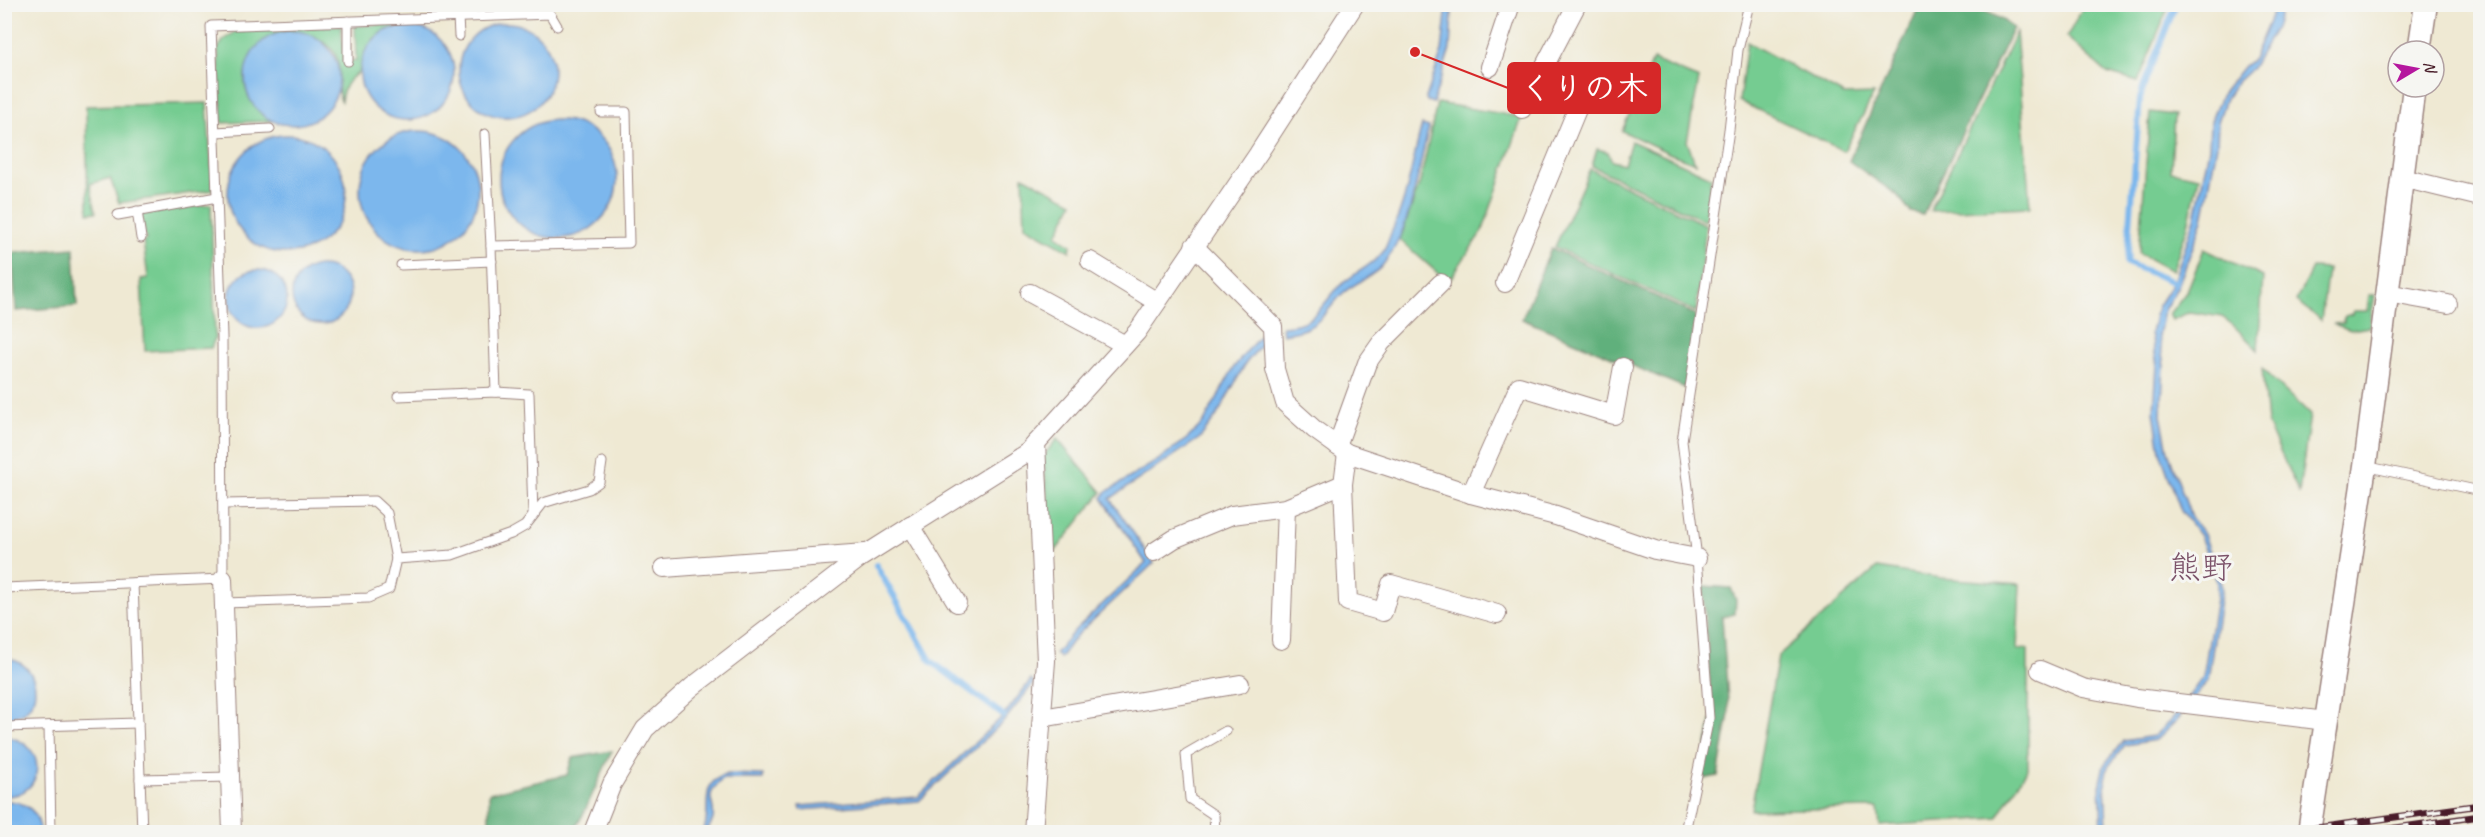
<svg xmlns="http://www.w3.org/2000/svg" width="2485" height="837" font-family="Caveat,'Klee One',sans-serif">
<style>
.green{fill:#75cc91;stroke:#60765e;stroke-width:1.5}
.forest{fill:#60b07b;stroke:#556853;stroke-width:1.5}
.water{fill:#7cb7ed;stroke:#636b8c;stroke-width:1.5}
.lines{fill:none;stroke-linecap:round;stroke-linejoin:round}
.stream{stroke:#7cb7ed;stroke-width:6}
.service-casing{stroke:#9c847f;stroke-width:11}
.minor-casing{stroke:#9c847f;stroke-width:20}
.tertiary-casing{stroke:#9c847f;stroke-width:25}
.service{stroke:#fff;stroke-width:9}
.minor{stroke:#fff;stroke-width:18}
.tertiary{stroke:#fff;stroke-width:22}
.rail-casing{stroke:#4a1f2b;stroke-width:7}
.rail{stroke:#f6f6f2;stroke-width:4.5;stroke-dasharray:14;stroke-linecap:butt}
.labels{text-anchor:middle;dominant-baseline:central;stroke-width:6;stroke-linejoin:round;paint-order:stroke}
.neighbourhood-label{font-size:32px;fill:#7c536a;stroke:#f6f6f2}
.leader{fill:none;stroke:#d62828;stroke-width:2}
.callout-dot{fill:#d62828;stroke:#f6f6f2;stroke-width:2}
.callout{fill:#d62828;stroke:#d62828;stroke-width:2}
.callout-label{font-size:32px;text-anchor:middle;font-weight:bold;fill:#fff}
</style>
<rect width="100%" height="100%" fill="#f6f6f2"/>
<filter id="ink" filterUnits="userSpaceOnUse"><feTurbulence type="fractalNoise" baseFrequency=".0167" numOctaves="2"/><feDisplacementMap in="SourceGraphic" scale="12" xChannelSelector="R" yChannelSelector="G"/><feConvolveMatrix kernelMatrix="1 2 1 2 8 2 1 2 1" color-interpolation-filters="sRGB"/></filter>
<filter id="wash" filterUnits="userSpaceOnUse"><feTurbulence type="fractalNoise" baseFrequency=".008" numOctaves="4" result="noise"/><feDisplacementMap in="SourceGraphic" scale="24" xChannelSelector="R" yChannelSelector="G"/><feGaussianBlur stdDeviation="1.35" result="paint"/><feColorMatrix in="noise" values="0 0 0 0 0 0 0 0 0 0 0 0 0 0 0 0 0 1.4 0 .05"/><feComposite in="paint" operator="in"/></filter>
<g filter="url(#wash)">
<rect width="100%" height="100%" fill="#efe9d3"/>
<g class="green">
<polygon points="2084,5 2169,5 2138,82 2107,73 2067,37"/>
<path d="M 411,23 C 377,29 367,39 359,73 C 347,79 343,88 341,101 C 334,87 344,69 334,52 C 294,0 199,69 271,121 L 222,123 L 218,48 L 223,41 L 236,31 L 341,25 L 345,62 L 356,60 L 355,26 Z"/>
<polygon points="2016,32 2030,207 1930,211"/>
<polygon points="1747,42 1844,95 1874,94 1844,151 1739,101"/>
<polygon points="1653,60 1699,79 1687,141 1695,163 1671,154 1622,131"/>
<polygon points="207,103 213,190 119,203 110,178 90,184 96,212 88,213 86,106"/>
<polygon points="1437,103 1522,117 1483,230 1448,282 1400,240 1420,182"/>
<polygon points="2150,112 2174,115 2171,171 2199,177 2187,229 2172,271 2139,253"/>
<polygon points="1631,141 1711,177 1705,221 1592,166 1597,149 1608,152 1612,161 1624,164"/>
<polygon points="1590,169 1706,225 1696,312 1555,247"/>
<polygon points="1023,176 1073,202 1057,235 1071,245 1070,251 1025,226"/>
<polygon points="211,204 215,338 211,348 145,351 141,279 148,278 143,241 146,240 141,214"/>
<polygon points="2204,249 2263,277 2258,350 2233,325 2222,317 2190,312 2172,320 2169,314 2187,291"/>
<polygon points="2312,268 2328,269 2321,320 2296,301"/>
<polygon points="2369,295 2375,295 2369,327 2351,330 2333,324 2344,323 2345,316 2352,314 2353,311 2367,311"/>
<polygon points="2262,369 2310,415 2299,493 2267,423"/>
<polygon points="1057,439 1102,492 1053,554 1043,456"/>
<polygon points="1877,568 1941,578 2020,584 2017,650 2028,649 2028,768 1997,818 1880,826 1878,808 1751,810 1778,656"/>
</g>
<g class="forest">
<path d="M 1920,4 C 1954,4 1986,4 2013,28 L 1923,215 L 1911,212 L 1897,195 L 1849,161 Z"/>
<polygon points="74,248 77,306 16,311 12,253"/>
<polygon points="1551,248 1696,315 1685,388 1522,319"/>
<polygon points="1703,586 1731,588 1736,600 1735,614 1722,617 1729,714 1718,776 1704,779 1702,774 1712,716"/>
<polygon points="612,751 584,813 573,832 489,832 489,793 567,775 572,758"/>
</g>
<g class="water">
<polygon points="1447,5 1455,5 1452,12 1450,49 1433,103 1427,101 1426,98 1442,51"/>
<polygon points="2276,5 2282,5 2277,25 2252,68 2237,82 2226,98 2218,122 2217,145 2203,220 2178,286 2164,310 2159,336 2164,366 2161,415 2168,451 2191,517 2204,534 2222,587 2208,680 2178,719 2156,740 2125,745 2108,767 2105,779 2107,832 2102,832 2100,782 2104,765 2123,741 2154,736 2172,719 2203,677 2217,592 2217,583 2200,536 2181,511 2160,452 2154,411 2157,365 2151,333 2157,307 2173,282 2195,218 2209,148 2210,124 2216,107 2223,92 2244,66 2253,59"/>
<circle cx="506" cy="70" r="47"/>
<circle cx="407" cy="73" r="47"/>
<circle cx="292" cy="78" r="47"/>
<circle cx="558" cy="179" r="59"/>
<path d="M 1422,125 L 1429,127 C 1417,171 1413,229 1382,266 C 1372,278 1352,283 1341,295 C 1320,319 1317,330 1283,334 L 1282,326 C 1315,324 1316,312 1336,290 C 1349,275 1370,268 1383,252 C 1387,246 1389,238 1392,231 C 1408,197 1412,161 1422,125 Z"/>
<circle cx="419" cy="190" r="59"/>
<circle cx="287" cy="194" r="59"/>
<circle cx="321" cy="295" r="29"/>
<circle cx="258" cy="299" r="29"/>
<polygon points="1262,333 1266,339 1246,363 1216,417 1200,438 1110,499 1154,563 1076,636 1060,658 1055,654 1075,630 1146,563 1102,498 1106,492 1160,459 1188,438 1204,422 1234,367"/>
<path d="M 5,658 C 46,663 44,718 5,717 Z"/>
<polygon points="1031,680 1034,683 1004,721 919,801 801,810 800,806 918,797 1004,715"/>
<path d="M 7,737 C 49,743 45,797 5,796 L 4,738 Z"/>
<path d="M 728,774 L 763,775 L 763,779 L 723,779 C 701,799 716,799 713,819 C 712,823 708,829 706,832 L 703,832 C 714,812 695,782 728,774 Z"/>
<path d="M 10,801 C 29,803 39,813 40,832 L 5,832 L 5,802 Z"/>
</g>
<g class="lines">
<g class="stream">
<polyline points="2173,282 2127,263 2140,99 2145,82 2176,4"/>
<polyline points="876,565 931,661 1004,716"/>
</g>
</g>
</g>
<g filter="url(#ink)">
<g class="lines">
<g class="service-casing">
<g id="service">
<polyline points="458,17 459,36"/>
<polyline points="348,21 348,61"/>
<polyline points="215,132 270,129"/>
<polyline points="485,134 491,246"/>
<polyline points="137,211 141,238"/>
<polyline points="118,215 217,197"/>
<polyline points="401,265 492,261"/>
<polyline points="496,392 491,246 629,243 626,112 601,112"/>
<polyline points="398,396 496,392 529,394 533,513"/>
<polyline points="2365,466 2480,491"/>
<polyline points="223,504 374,501 387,513 396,559"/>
<polyline points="133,583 142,832"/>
<polyline points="4,588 223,579 222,337 211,26 550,14 557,26"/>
<polyline points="224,603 368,598 389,589 396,559 452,555 511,534 525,526 543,503 589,489 599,482 602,462"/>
<polyline points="49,726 51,832"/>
<polyline points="4,727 138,723"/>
<polyline points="140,779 230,777"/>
<polyline points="1215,832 1214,815 1190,799 1186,754 1226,731"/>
<polyline points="1685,832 1709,718 1697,558 1682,441 1729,130 1738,50 1749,4"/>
</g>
</g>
<g class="minor-casing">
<g id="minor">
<polyline points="1490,67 1511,4"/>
<polyline points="1522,109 1577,4"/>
<polyline points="2402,178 2480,197"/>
<polyline points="1194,246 1273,326 1275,369 1285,403 1315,430 1347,453 1471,494 1556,516 1655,550 1697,558"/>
<polyline points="1090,261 1157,302"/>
<polyline points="1505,283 1578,107 1535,85"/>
<polyline points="1030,293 1125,345"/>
<polyline points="2387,293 2448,304"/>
<polyline points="1337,446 1367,363 1381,343 1441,283"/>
<polyline points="1343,484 1348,602 1383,612 1391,584 1497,614"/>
<polyline points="1471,494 1519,386 1614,415 1623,367"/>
<polyline points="910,526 957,603"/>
<polyline points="1154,552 1174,539 1232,515 1286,508 1343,484 1347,453"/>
<polyline points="664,568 865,553"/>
<polyline points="223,579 232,832"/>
<polyline points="1281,640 1286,508"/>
<polyline points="2040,670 2083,688 2137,698 2326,721"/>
<polyline points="1042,718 1240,684"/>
<polyline points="593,832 612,784 645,729 692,687 860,558 1028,452 1137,332 1258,154 1355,4"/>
<polyline points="1033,832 1046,661 1036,443"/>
</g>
</g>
<g class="tertiary-casing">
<g id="tertiary">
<polyline points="2419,51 2426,4"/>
<polyline points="2309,832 2365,466 2414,87"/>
</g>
</g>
<use href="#service" class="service"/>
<use href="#minor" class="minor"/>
<use href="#tertiary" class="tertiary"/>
<g class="rail-casing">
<g id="rail">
<polyline points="2289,832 2480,805"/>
<polyline points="2368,832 2480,816"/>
</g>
</g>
<use href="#rail" class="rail"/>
</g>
</g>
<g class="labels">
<g class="neighbourhood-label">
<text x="2201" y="567">熊野</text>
</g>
</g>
<path class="leader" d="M1415 52L1508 88"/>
<circle class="callout-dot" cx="1415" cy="52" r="6"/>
<rect class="callout" x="1508" y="63" width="152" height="50" rx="6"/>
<g class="callout-label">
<text x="1584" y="99">くりの木</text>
</g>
<rect width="2485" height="837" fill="none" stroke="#f6f6f2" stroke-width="24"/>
<g transform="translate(2416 69) rotate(80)"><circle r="28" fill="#f6f6f2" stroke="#b1a0a2" stroke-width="1.5"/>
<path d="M0-4.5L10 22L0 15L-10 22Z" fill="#b5179e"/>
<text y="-9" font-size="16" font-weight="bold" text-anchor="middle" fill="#4a1f2b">N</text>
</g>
</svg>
